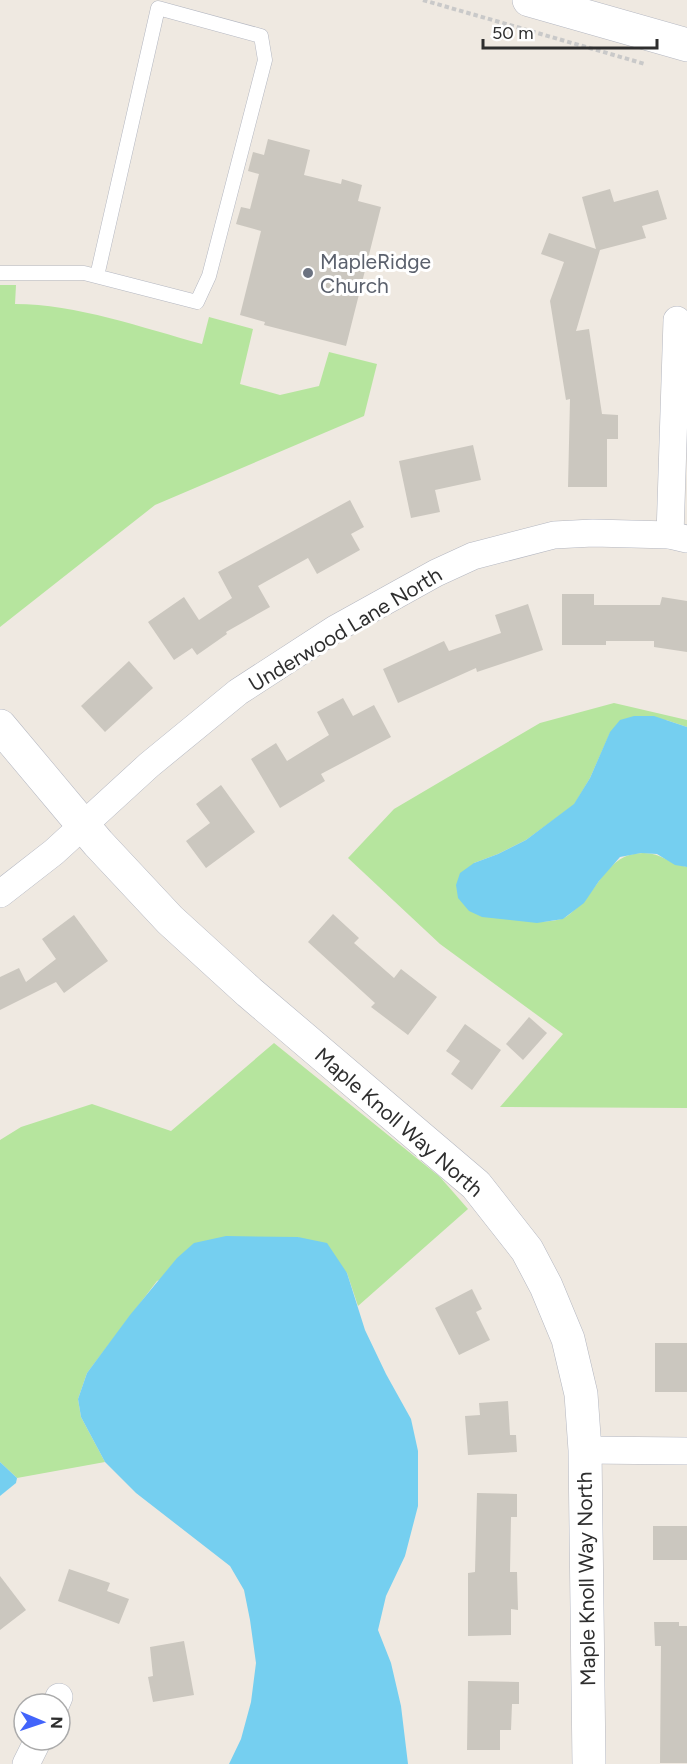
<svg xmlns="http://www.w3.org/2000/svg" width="687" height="1764" font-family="Figtree,sans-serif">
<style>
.green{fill:#b6e59e}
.water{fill:#75cff0}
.building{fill:#cbc7bf}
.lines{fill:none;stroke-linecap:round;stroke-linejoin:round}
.lane-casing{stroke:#b4b7c1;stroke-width:15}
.street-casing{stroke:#b4b7c1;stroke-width:28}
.secondary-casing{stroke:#b4b7c1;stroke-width:34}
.path{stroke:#c9c9c9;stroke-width:4;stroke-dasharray:4.5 3;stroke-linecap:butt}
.lane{stroke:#fff;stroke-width:14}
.street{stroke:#fff;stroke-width:27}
.secondary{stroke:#fff;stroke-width:33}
.worship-dot{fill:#6b7280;stroke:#fff;stroke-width:2}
.labels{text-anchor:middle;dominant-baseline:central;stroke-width:6;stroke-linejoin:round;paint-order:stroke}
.worship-label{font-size:21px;fill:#5b616d;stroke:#fff;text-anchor:start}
.street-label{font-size:21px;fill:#2e2e2e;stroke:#fff}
</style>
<rect width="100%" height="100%" fill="#efe9e1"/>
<g class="green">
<path d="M 0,285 L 16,285 L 15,304 C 76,304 143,328 202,344 L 209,317 L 253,329 L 240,384 L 280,395 L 319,386 L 329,352 L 377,364 L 364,416 L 155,505 L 0,627 Z"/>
<path d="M 614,703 L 687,720 L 687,727 L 666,720 L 610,733 L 590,778 L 574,805 L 526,840 L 498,854 L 474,863 L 510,919 C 527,921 544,924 561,919 C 565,918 569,915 572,912 C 599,892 606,852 644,853 C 661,853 671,864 687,867 L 687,1108 L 500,1107 L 563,1034 L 440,944 L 348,858 L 394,809 L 540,723 Z"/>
<polygon points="274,1043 440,1177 468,1209 358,1306 347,1273 298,1237 263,1237 157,1281 87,1373 78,1399 81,1417 105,1462 17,1478 0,1462 0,1140 21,1127 92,1104 171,1131"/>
</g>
<g class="water">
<polygon points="634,716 654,716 687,727 687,867 675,865 657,854 641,853 620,857 599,881 584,903 563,919 537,923 482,917 469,911 458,898 456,885 460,873 474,863 498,854 526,840 574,804 590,778 610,732 620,720"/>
<polygon points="226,1236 298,1237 327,1243 347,1273 365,1330 386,1374 411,1419 418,1451 418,1506 405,1556 386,1596 378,1630 391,1663 401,1706 408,1764 229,1764 241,1739 251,1702 256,1663 250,1620 244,1590 230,1566 136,1493 105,1462 81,1417 78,1399 87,1373 130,1315 177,1258 194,1243"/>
<polygon points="0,1462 17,1478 16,1483 0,1496"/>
</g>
<g class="building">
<polygon points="268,139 310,150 304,175 341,184 342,179 362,185 358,201 381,207 346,346 264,325 265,322 240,315 261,231 236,224 241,207 250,209 259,174 248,171 253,152 264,155"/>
<polygon points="610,189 614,202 658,190 667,219 642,226 646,238 600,250 576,331 589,329 602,414 618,415 618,439 607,439 607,487 568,487 570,399 566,400 550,301 564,262 541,254 549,233 596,249 582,197"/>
<polygon points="473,445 481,480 435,490 440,512 411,518 399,461"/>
<polygon points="350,500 364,527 351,534 360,550 317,574 308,558 258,586 270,607 226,632 227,634 197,655 192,648 174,660 148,622 184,597 199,620 232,598 218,572"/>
<polygon points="562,594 594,594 594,605 660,605 662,597 687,601 687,652 654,647 654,641 606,641 606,645 562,645"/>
<polygon points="528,604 543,650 477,672 476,668 398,703 383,669 444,641 449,651 501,633 495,615"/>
<polygon points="129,661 153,688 105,732 81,706"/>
<polygon points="343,698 353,716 374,705 391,737 321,774 325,781 280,808 251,759 276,743 287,761 329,735 317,712"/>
<polygon points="221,785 255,832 206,868 186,841 210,823 196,804"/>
<polygon points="333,914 359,938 354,943 394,978 401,969 437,997 408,1035 371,1007 375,1003 308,942"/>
<polygon points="74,915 108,961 64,993 56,982 0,1010 0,977 19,968 26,982 56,959 42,939"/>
<polygon points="529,1017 547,1033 523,1060 506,1044"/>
<polygon points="465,1024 501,1050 472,1090 451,1074 460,1061 446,1051"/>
<polygon points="472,1289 482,1309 476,1312 490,1340 459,1355 435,1308"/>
<rect x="655" y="1343" width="32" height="49"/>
<polygon points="508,1401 510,1435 516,1435 517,1452 468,1455 465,1416 480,1415 479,1403"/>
<polygon points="477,1493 517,1494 517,1517 511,1517 510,1572 517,1572 518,1610 511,1609 511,1635 468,1636 468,1573 475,1572"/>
<rect x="653" y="1526" width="34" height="34"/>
<polygon points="69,1569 110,1583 107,1591 129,1599 119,1624 58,1601"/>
<polygon points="0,1576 26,1610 0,1630"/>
<polygon points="654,1622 679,1622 679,1626 687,1626 687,1763 660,1763 661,1646 655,1646"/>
<polygon points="184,1641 194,1695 153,1702 148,1677 153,1676 150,1647"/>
<polygon points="468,1681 519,1682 519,1704 512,1704 511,1730 500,1730 500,1750 467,1750"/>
</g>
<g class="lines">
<g class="lane-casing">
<polyline id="lane" points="0,273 84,273 197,302 209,276 265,60 261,36 158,8 97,276"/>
</g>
<g class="street-casing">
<g id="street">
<polyline points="670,535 677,320"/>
<polyline points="0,894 54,852 149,765 238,692 335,629 436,573 473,556 554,535 593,533 670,535 687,539"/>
<polyline points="585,1450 687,1451"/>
<polyline points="56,1704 59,1697"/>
<polyline points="26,1764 38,1740"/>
</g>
</g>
<g class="secondary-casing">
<g id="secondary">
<polyline points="529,0 687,45"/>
<polyline points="0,726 98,843 170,920 249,992 476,1185 527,1250 546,1286 568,1339 581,1394 585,1450 589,1764"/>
</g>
</g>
<polyline class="path" points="423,0 645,64"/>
<use href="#lane" class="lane"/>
<use href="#street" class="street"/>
<use href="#secondary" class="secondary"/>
</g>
<circle class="worship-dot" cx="308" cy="273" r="6"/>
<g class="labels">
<g class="worship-label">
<text x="320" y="261">MapleRidge<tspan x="320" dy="24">Church</tspan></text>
</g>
<g class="street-label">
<text transform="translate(345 629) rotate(-31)">Underwood Lane North</text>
<text transform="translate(399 1122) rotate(41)">Maple Knoll Way North</text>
<text transform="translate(586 1579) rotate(-91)">Maple Knoll Way North</text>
</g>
</g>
<g transform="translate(42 1722) rotate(92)"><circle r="28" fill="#ffffff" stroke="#ababab" stroke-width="1.5"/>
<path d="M0-4.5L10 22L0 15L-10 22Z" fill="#4264fb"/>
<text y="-9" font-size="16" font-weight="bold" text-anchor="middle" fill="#2e2e2e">N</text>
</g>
<path d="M483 39v9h174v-9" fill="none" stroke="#2e2e2e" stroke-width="3"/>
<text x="492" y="39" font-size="18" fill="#2e2e2e" stroke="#ffffff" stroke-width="4.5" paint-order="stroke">50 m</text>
</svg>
